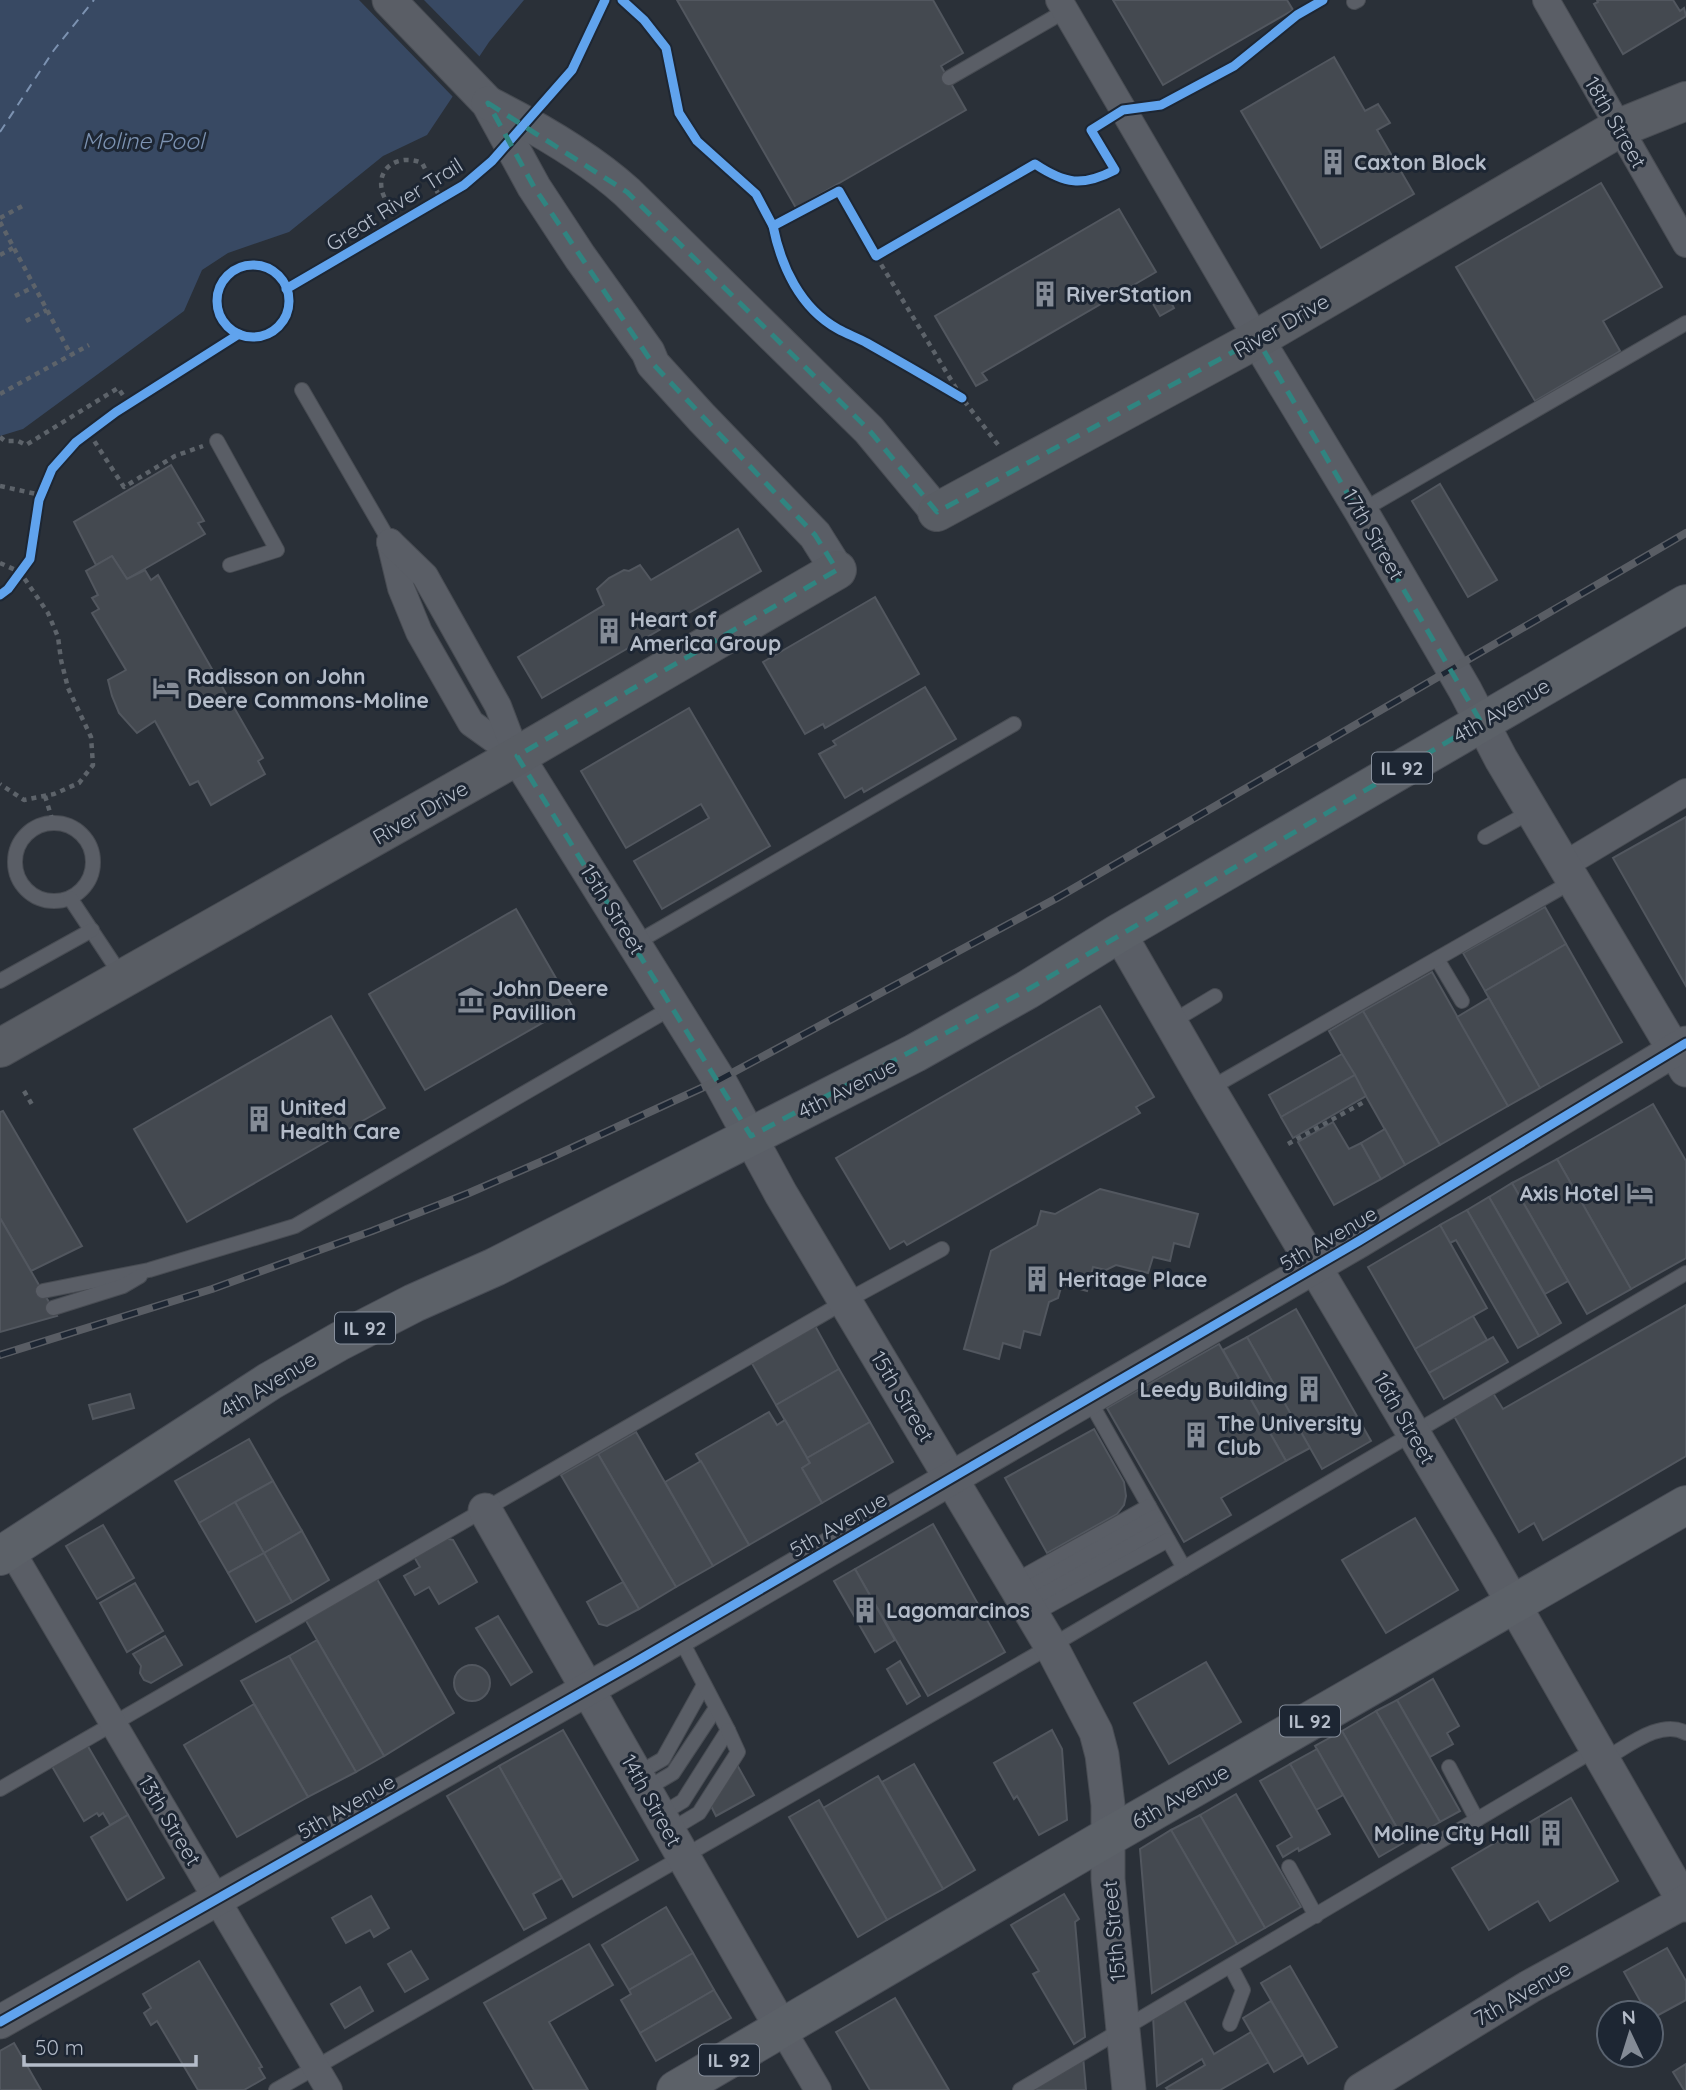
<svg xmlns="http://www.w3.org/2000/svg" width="1686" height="2090" font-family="Quicksand,sans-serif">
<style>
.water{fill:#384963}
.pier{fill:#2a3038}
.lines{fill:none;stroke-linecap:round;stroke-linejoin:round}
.ferry{stroke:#7c92b1;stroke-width:2;stroke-dasharray:9 7;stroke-linecap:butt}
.building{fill:#444950;stroke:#52575f;stroke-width:2}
.service-casing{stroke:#484c53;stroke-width:16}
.minor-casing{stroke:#484c53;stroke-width:28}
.tertiary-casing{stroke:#484c53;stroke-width:35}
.secondary-casing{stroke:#484c53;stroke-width:40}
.primary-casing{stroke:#484c55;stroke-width:40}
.path{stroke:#5d636a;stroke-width:4.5;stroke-dasharray:5 5;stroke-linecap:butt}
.service{stroke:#5a5e66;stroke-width:14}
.minor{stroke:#5a5e66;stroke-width:26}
.tertiary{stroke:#5a5e66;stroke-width:33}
.secondary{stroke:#595d64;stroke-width:38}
.primary{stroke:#5c6168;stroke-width:38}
.rail-casing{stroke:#595d64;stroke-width:8}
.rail{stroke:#1d2633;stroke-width:5;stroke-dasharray:16;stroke-linecap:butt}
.cycleway-casing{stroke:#1d2633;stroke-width:13}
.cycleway{stroke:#60a3ed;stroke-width:9}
.marked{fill:none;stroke:#308480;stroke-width:5;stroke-dasharray:14 9;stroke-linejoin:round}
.labels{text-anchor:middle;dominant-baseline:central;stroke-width:6;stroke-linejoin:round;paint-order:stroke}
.shield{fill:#1d2633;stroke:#878f9c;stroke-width:2}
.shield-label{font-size:19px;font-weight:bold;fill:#b4bcc9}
.street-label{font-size:21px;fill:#b4bcc9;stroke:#1d2633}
.poi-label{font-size:21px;font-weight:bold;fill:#b4bcc9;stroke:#1d2633;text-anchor:start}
.water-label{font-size:23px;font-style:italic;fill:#7c92b1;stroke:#1d2633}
</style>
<rect width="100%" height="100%" fill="#2a3038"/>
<polygon class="water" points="0,0 524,0 489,42 427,135 383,156 289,232 228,253 202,270 184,311 23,429 0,436"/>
<polygon class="pier" points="359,0 424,0 482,59 455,99"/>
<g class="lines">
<polyline class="ferry" points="0,132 54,50 94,0"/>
</g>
<g class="building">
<polygon points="677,0 933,0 963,53 941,66 966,110 796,208"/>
<polygon points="1113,0 1287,0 1293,10 1163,85"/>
<polygon points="1597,0 1673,0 1680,11 1684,8 1686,16 1623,54 1594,4 1598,2"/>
<polygon points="1334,57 1365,111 1378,104 1390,123 1377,130 1414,194 1321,248 1241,111"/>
<polygon points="1601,183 1662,287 1603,321 1620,351 1535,401 1456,267"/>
<polygon points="1119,209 1156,272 982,373 987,380 976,386 935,316"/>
<polygon points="1164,289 1174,308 1160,316 1149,297"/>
<polygon points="171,465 204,521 198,523 205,534 127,579 112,556 96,565 74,522"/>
<polygon points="1440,484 1497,580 1468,597 1412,501"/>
<polygon points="738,529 761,571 542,698 518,657 604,605 597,589 609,578 624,570 629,571 640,565 651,580"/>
<polygon points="112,556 127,579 145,570 151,580 158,575 263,758 258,761 265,774 211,805 198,781 190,785 155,721 137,733 119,713 112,696 108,680 126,670 92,613 99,609 92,598 98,595 86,571"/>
<polygon points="875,597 919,674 825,728 823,724 805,734 763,662"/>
<polygon points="925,687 956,739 864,792 862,788 845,798 819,754 836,745 833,741"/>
<polygon points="689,708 770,846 662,909 634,861 709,818 701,804 626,848 581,771"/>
<polygon points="1686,817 1686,986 1613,858"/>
<polygon points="1545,907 1566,944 1485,991 1463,953"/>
<polygon points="516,909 572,1006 425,1090 369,994"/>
<polygon points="1566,944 1622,1042 1540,1088 1485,991"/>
<polygon points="1432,972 1508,1106 1440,1145 1363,1011"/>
<polygon points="1489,998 1540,1088 1508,1106 1457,1017"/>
<polygon points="1100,1006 1154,1097 1136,1107 1140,1113 907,1245 904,1241 890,1249 836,1158"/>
<polygon points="1363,1011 1440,1145 1405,1165 1329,1031"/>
<polygon points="331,1016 385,1108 187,1222 134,1129"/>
<polygon points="1342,1054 1355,1075 1281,1117 1269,1095"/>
<polygon points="1355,1075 1366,1096 1293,1138 1281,1117"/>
<polygon points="1653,1104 1686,1161 1686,1258 1631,1289 1557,1159"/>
<polygon points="3,1111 82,1246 31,1271 0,1218 0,1112"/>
<polygon points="1333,1122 1349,1149 1361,1143 1381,1179 1334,1205 1298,1142"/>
<polygon points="1385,1129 1405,1165 1381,1179 1361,1143"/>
<polygon points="1557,1159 1631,1289 1587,1314 1512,1183"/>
<polygon points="1512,1183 1568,1281 1545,1294 1489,1197"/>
<polygon points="1100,1189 1198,1214 1189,1247 1174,1243 1170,1261 1153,1257 1148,1273 1116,1265 1106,1270 1093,1267 1087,1291 1062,1284 1058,1298 1049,1302 1040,1335 1024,1331 1020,1348 1003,1343 999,1359 964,1349 991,1251 1037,1225 1041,1211 1055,1214"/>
<polygon points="1489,1197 1561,1323 1539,1336 1467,1210"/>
<polygon points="1467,1210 1539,1336 1518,1348 1456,1240 1450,1243 1440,1225"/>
<polygon points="0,1218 57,1316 0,1332"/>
<polygon points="1440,1225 1487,1308 1415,1349 1368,1267"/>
<polygon points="1686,1305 1686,1456 1543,1540 1534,1523 1519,1532 1454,1416 1493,1393 1503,1409"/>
<polygon points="1296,1309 1371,1441 1322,1469 1247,1337"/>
<polygon points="1473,1316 1487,1340 1429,1373 1415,1349"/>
<polygon points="814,1324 839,1369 776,1405 750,1360"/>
<polygon points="1247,1337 1310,1448 1286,1461 1223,1350"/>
<polygon points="1493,1337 1508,1362 1444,1399 1429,1373"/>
<polygon points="1219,1344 1286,1461 1221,1498 1231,1515 1184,1542 1107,1408"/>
<polygon points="839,1369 870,1422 807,1458 776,1405"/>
<polygon points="130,1394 134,1408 93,1419 89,1405"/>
<polygon points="769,1412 777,1425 785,1420 810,1463 802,1468 822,1503 749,1545 696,1454"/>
<polygon points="870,1422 893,1462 822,1503 802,1468 810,1463 807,1458"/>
<polygon points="1094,1429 1124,1482 1126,1496 1124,1505 1117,1514 1047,1553 1005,1478"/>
<polygon points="636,1432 713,1566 676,1587 598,1454"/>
<polygon points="249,1439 273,1481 199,1523 175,1481"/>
<polygon points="598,1454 676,1587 639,1609 561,1475"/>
<polygon points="701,1461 749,1545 713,1566 665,1482"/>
<polygon points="273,1481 302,1531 264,1553 235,1502"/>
<polygon points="235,1502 264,1553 228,1573 199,1523"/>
<polygon points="1415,1518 1458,1590 1386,1633 1342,1560"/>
<polygon points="933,1524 1005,1652 928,1696 855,1569"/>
<polygon points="103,1525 134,1578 97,1599 66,1546"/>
<polygon points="302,1531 329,1580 292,1602 264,1553"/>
<polygon points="444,1538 453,1540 477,1582 439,1604 429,1587 415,1595 404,1576 420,1567 413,1555"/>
<polygon points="264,1553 292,1602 256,1622 228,1573"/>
<polygon points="855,1569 895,1640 875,1652 834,1581"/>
<polygon points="377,1579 454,1713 384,1756 305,1619"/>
<polygon points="623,1582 639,1609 607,1626 599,1624 587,1602"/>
<polygon points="135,1583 163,1631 127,1652 100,1603"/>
<polygon points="498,1616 532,1672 511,1685 476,1628"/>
<polygon points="165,1636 182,1665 151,1683 144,1680 140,1673 141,1666 133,1654"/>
<polygon points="317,1640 384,1756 356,1772 289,1656"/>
<polygon points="289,1656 356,1772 308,1797 241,1681"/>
<polygon points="900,1661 920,1696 907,1704 887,1669"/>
<polygon points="1206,1662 1241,1722 1169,1764 1134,1703"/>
<circle cx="472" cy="1683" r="18"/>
<polygon points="1433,1679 1459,1726 1447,1733 1453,1744 1430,1757 1397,1700"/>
<polygon points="1397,1700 1460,1811 1440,1822 1376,1711"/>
<polygon points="254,1704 308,1797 237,1837 184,1745"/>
<polygon points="1376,1711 1440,1822 1405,1842 1342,1731"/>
<polygon points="563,1730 638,1860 573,1897 499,1766"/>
<polygon points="1052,1730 1062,1749 1067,1820 1039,1835 1017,1796 1014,1799 994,1763"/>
<polygon points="1342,1731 1405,1842 1379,1857 1315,1746"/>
<polygon points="86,1743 128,1815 110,1825 103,1813 99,1816 97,1813 84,1821 50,1763"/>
<polygon points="1317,1749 1343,1795 1316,1810 1290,1764"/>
<polygon points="736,1763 754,1795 716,1816 711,1806"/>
<polygon points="914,1764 975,1870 943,1889 882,1782"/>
<polygon points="1290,1764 1330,1834 1299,1851 1298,1848 1283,1857 1277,1846 1292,1837 1260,1781"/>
<polygon points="499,1766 562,1878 533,1894 546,1918 524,1930 447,1796"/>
<polygon points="878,1776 943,1889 887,1920 823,1808"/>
<polygon points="1236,1794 1301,1907 1265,1928 1200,1815"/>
<polygon points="1571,1798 1618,1881 1550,1921 1538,1901 1489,1930 1452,1868"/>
<polygon points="819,1800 887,1920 858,1937 789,1817"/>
<polygon points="128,1815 164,1878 127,1900 91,1837"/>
<polygon points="1200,1815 1265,1928 1237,1944 1171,1830"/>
<polygon points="1171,1830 1237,1944 1152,1993 1140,1849"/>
<polygon points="1064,1894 1079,1919 1075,1922 1085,2037 1074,2044 1033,1974 1039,1971 1011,1925"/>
<polygon points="371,1896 389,1928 374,1937 370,1930 346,1943 332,1918"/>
<polygon points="666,1907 693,1953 629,1990 602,1945"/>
<polygon points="589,1944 613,1985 549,2022 588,2090 534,2090 484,2003"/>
<polygon points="1667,1948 1686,1981 1686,2000 1651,2019 1651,2013 1647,2013 1624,1972"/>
<polygon points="411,1951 428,1979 405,1992 388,1964"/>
<polygon points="693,1953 714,1990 640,2033 621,2000 631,1994 629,1990"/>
<polygon points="199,1961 262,2067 259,2068 265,2078 244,2090 198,2090 157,2021 151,2025 144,2013 151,2008 143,1994"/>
<polygon points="1290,1966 1337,2047 1308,2064 1261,1983"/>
<polygon points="360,1987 373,2011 345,2028 331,2004"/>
<polygon points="714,1990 731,2018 656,2061 640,2033"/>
<polygon points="895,1998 949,2090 870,2090 836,2032"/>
<polygon points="1183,1999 1214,2054 1251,2032 1269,2062 1220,2090 1168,2090 1166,2088 1205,2065 1202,2059 1157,2086 1153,2016"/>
<polygon points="1271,2001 1303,2055 1274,2072 1243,2018"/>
<polygon points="14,2043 41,2090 0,2090 0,2051"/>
<polygon points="1083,2056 1086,2090 1023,2090"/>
<polygon points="1686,2064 1686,2090 1684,2090 1673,2072"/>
</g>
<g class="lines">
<g class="service-casing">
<g id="service">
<polyline points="1354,2 1358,0"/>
<polyline points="949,78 1065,11"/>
<polyline points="302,390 390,542"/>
<polyline points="217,441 277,550 230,565"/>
<polyline points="1361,511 1686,323"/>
<circle cx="54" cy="862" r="39"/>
<polyline points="1485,837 1532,811"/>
<polyline points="70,898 123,978"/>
<polyline points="634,944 1014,724"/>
<polyline points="1437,959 1462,1001"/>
<polyline points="0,981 92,930"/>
<polyline points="1170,1023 1215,996"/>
<polyline points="1209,1089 1573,881"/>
<polyline points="43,1291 149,1270 295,1226 673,1007"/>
<polyline points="53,1308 123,1286 140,1276"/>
<polyline points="1088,1398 1184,1568"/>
<polyline points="1013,1582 1149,1506"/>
<polyline points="1019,1593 1154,1517"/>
<polyline points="1026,1604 1161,1528"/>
<polyline points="1032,1615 1168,1540"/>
<path d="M 1603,1760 C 1626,1748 1660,1718 1686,1733"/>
<polyline points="1449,1767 1477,1820"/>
<polyline points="637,1774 663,1759 704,1685"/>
<polyline points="0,1789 846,1301 942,1249"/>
<polyline points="646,1789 673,1773 716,1708"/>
<polyline points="660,1815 683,1801 728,1730 679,1636"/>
<polyline points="669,1831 699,1813 738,1752 728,1730"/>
<polyline points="1289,1867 1316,1916"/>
<polyline points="1230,2024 1243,1990 1231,1967"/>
<polyline points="276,2090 1051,1646 1686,1273"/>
<polyline points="1020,2090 1596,1749"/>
</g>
</g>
<g class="minor-casing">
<g id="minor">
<polyline points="1059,0 1257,339"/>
<polyline points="1546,0 1686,244"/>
<polyline points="390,542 401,588 419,632 471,723 517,756"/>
<polyline points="390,542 425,576 498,706 517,756"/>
<polyline points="1564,865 1686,792"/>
<polyline points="11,1550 329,2090"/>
<polyline points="782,2029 818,2090"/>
</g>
</g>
<g class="tertiary-casing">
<g id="tertiary">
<polyline points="389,0 488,103 534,187 580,257 648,352 653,364 702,418 815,535 837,570"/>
<path d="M 488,103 C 536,127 587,156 627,192 L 869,430 L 937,512"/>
<polyline points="1257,339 1361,511 1465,690 1501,759 1686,1070"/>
<polyline points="517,756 719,1080 781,1194 1051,1646 1096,1732 1102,1755 1108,1805 1108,1879 1129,2090"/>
<polyline points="1119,933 1209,1089 1481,1547 1686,1905"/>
<polyline points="485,1510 782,2029"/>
<polyline points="0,2022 632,1664 1359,1241 1686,1043"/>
<polyline points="1361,2090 1529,1987 1686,1901"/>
</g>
</g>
<g class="secondary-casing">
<g id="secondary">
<polyline points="937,512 1257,339 1619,128 1686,101"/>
<polyline points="0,1048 517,756 837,570"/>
</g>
</g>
<g class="primary-casing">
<g id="primary">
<polyline points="0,1556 270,1381 340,1341 414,1303 495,1267 915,1053 1027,990 1119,933 1686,604"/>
<polyline points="676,2090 1108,1837 1686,1505"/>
</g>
</g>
<g class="path">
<polyline points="0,218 26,204"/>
<polyline points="0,222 71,355"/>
<path d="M 400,223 C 394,214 387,204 383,194 C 374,168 399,153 422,163 L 441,199"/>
<polyline points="0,255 13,248"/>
<polyline points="876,256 962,398 999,446"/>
<polyline points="15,296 34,287"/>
<polyline points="26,321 47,310"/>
<polyline points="0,394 89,345"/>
<polyline points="89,433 124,487 175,456 203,446"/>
<polyline points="0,437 5,441 18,441 26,445 118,388 129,404"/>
<polyline points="0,486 41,495"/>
<polyline points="0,563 20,572 48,613 58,637 61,660 68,688 91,737 93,765 79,783 54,794 24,800 0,784"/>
<polyline points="45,796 53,822"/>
<polyline points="24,1091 34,1108"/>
<polyline points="1288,1144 1364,1102"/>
</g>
<use href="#service" class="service"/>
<use href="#minor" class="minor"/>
<use href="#tertiary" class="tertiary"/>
<use href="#secondary" class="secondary"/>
<use href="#primary" class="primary"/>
<g class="rail-casing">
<polyline id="rail" points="0,1355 212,1289 372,1231 469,1193 552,1157 719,1080 1057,898 1686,533"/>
</g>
<use href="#rail" class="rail"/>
<g class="cycleway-casing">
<g id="cycleway">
<path d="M 622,0 L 644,20 L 666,48 L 679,113 L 697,141 L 756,194 L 773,226 L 839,191 L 876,256 L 1035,164 C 1065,184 1082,187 1115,170 L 1091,130 L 1123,110 L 1161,105 L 1234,66 L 1297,15 L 1323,0"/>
<path d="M 773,226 C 781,266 800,308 838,329 C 847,334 858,338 867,343 C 899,361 930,379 962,398"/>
<circle cx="253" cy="301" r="36"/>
<polyline points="286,289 464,185 492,161 572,70 605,0"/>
<polyline points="0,595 8,589 30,559 39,500 52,469 76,442 116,412 239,334"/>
<polyline points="0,2022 632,1664 1359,1241 1686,1043"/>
</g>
</g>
<use href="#cycleway" class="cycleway"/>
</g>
<path class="marked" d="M 488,103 L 627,192 L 869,430 L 937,512 L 1257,339 L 1481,722 L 1027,990 L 751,1136 L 517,756 L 837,570 L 815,535 L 653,364 L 534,187 Z"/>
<defs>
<g id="building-bare" transform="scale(2.1)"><path d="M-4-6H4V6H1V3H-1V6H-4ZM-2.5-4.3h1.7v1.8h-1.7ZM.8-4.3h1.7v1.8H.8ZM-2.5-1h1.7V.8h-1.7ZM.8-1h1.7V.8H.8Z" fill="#848b96" stroke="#1d2633" stroke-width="2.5" paint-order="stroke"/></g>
<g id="hotel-bare" transform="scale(2.1)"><path d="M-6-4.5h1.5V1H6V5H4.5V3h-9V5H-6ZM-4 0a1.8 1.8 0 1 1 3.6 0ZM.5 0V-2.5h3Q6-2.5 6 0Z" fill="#848b96" stroke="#1d2633" stroke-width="2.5" paint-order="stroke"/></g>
<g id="museum-bare" transform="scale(2.1)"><path d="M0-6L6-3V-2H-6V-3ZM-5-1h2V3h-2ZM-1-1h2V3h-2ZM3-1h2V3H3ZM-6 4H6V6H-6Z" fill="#848b96" stroke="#1d2633" stroke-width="2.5" paint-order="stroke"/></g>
</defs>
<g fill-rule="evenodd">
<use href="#building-bare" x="1333" y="162"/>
<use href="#building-bare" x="1045" y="294"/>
<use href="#building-bare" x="609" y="631"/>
<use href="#hotel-bare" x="166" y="688"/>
<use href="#museum-bare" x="471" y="1000"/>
<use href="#building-bare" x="259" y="1119"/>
<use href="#hotel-bare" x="1640" y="1193"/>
<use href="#building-bare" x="1037" y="1279"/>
<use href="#building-bare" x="1309" y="1389"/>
<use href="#building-bare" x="1196" y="1435"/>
<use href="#building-bare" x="865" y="1610"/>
<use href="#building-bare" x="1551" y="1833"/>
</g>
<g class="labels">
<g class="shield">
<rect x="1372" y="752.5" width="60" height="31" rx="5"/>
<rect x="335" y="1312.5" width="60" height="31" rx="5"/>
<rect x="1280" y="1705.5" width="60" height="31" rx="5"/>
<rect x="699" y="2044.5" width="60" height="31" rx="5"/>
</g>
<g class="shield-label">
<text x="1402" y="768">IL 92</text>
<text x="365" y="1328">IL 92</text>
<text x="1310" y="1721">IL 92</text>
<text x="729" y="2060">IL 92</text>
</g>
<g class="street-label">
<text transform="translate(1616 122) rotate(60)">18th Street</text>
<text transform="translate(394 204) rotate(-32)">Great River Trail</text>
<text transform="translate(1281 325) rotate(-30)">River Drive</text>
<text transform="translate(1374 534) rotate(60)">17th Street</text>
<text transform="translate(1501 710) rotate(-30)">4th Avenue</text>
<text transform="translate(420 812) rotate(-30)">River Drive</text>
<text transform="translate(613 909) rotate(58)">15th Street</text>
<text transform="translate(847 1088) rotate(-27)">4th Avenue</text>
<text transform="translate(1328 1238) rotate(-30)">5th Avenue</text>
<text transform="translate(268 1384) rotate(-31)">4th Avenue</text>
<text transform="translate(903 1396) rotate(59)">15th Street</text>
<text transform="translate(1405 1418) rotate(60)">16th Street</text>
<text transform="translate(838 1524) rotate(-30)">5th Avenue</text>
<text transform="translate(1180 1796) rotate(-30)">6th Avenue</text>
<text transform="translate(652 1800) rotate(61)">14th Street</text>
<text transform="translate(346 1806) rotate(-30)">5th Avenue</text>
<text transform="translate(170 1820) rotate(59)">13th Street</text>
<text transform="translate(1113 1931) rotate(-95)">15th Street</text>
<text transform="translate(1522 1993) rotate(-30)">7th Avenue</text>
</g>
<g class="poi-label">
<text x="1354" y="162">Caxton Block</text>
<text x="1066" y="294">RiverStation</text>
<text x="630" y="619">Heart of<tspan x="630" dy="24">America Group</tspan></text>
<text x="187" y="676">Radisson on John<tspan x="187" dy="24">Deere Commons-Moline</tspan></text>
<text x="492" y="988">John Deere<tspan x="492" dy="24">Pavillion</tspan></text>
<text x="280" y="1107">United<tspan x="280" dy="24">Health Care</tspan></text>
<text x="1619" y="1193" text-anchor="end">Axis Hotel</text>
<text x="1058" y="1279">Heritage Place</text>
<text x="1288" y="1389" text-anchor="end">Leedy Building</text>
<text x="1217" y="1423">The University<tspan x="1217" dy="24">Club</tspan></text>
<text x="886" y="1610">Lagomarcinos</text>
<text x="1530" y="1833" text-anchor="end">Moline City Hall</text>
</g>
<g class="water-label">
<text x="143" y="140">Moline Pool</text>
</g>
</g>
<g transform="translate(1630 2034) rotate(356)"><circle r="33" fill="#1d2633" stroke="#59626f" stroke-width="2"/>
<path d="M0-5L12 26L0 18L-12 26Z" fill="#848b96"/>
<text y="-10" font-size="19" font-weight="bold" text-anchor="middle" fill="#b4bcc9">N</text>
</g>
<path d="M24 2055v10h172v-10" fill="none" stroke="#b4bcc9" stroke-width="3.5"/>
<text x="35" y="2055" font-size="21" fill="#b4bcc9" stroke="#1d2633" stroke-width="5" paint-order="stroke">50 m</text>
</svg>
